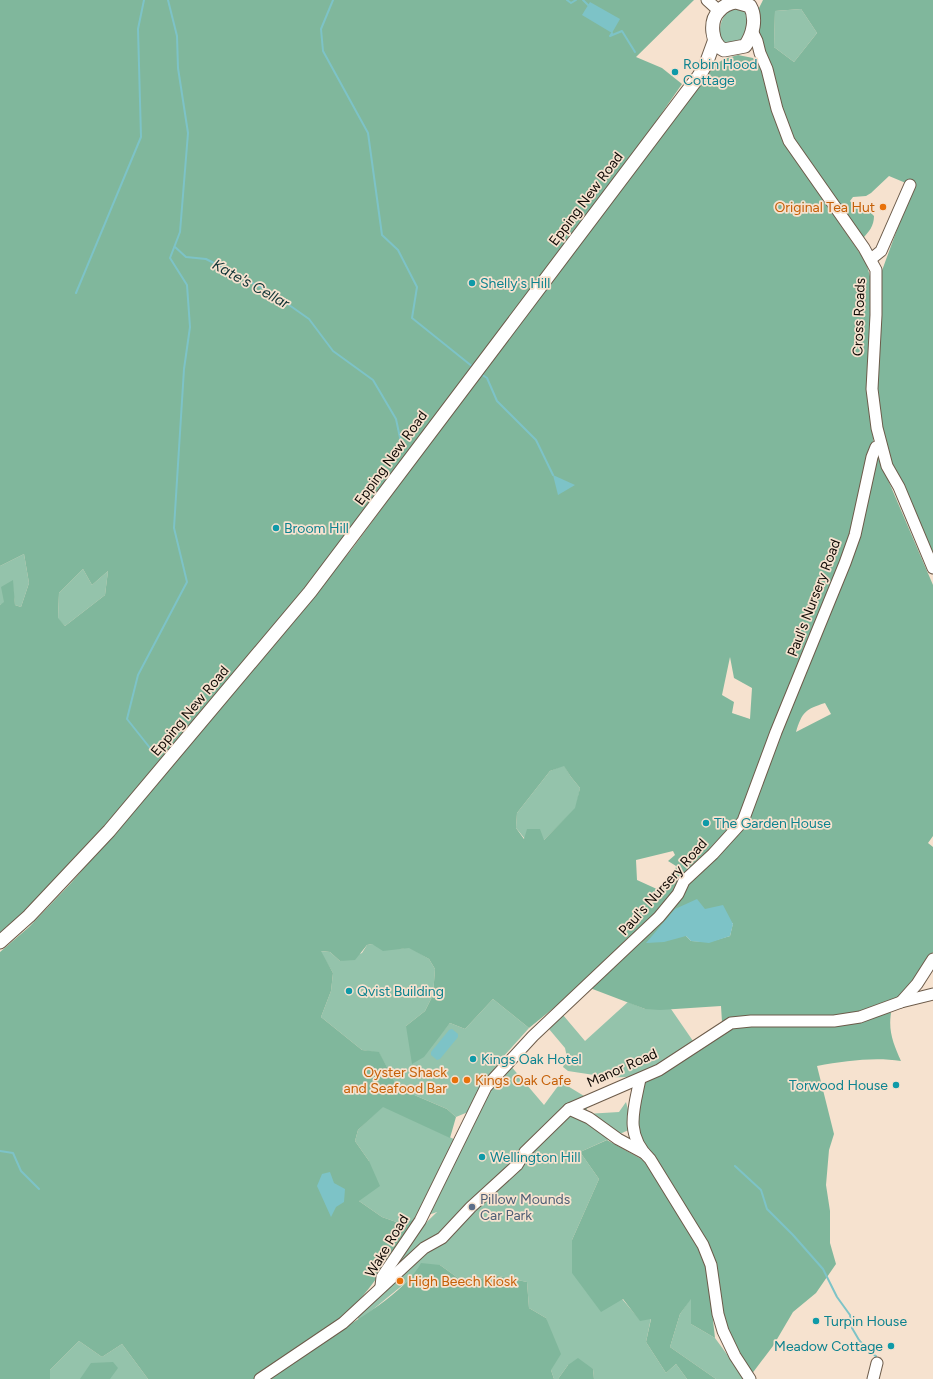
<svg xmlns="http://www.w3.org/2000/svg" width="933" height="1379" font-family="Figtree,sans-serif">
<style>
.green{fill:#94c3ab}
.forest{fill:#80b79c;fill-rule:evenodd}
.water{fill:#7dc3c7}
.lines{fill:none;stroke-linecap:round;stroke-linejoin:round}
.stream{stroke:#7dc3c7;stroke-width:2}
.minor-casing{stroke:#6c5b4a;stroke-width:13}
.major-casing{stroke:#6c5b4a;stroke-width:15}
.minor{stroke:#fff;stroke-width:11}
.major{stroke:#fff;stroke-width:13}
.culture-dot{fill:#0f9aa8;stroke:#f6e2cf;stroke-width:1.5}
.food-dot{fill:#e8710a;stroke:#f6e2cf;stroke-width:1.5}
.service-dot{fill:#5c6f8a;stroke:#f6e2cf;stroke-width:1.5}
.labels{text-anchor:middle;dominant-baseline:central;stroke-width:3.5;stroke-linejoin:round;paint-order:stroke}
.culture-label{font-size:14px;fill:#0d838f;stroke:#f6e2cf;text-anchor:start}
.street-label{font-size:14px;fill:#100a05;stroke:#f6e2cf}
.food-label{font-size:14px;fill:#c56008;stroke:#f6e2cf;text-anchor:end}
.service-label{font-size:14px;fill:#4e5e75;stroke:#f6e2cf;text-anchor:start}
.water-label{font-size:15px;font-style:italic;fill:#113436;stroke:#f6e2cf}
</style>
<rect width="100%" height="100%" fill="#f6e2cf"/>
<g class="green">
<path d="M 733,6 L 747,9 L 749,30 L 743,42 L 725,44 L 720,38 C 719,23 722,16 733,6 Z"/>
<polygon points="801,9 817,33 794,62 774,47 775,11"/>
<polygon points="24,554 29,583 21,607 15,605 12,581 5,603 0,605 0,566"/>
<polygon points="83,569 92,585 108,571 105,595 65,626 58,619 59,593"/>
<polygon points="564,765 571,777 580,788 576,808 544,840 525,839 516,828 517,813 550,771"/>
<polygon points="372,944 400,949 409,947 429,959 435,969 433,995 425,1011 406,1026 439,1036 450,1023 465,1029 493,999 529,1028 503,1057 544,1105 561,1082 589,1099 586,1114 619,1112 626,1102 633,1128 580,1152 599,1179 572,1240 640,1320 651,1318 646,1342 666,1373 676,1364 687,1379 594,1379 593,1369 568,1365 558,1379 554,1379 551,1370 546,1318 529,1308 527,1282 494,1275 465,1283 440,1265 415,1275 360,1320 354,1315 401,1247 437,1212 402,1224 382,1217 359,1201 369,1161 355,1141 358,1130 383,1106 458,1141 468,1112 456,1117 447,1109 398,1088 379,1053 362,1050 321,1017 331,991 333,973 320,951 330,952 340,961 362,953 367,945"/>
<path d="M 628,1002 L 645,1009 L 671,1009 L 693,1041 C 670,1059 645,1080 614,1077 C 599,1076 583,1073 568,1071 L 563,1067 L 567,1057 L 565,1048 L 549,1029 L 563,1015 L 585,1041 Z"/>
<polygon points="691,1298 691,1324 715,1338 745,1379 716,1379 670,1347 680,1314"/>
<polygon points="79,1341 102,1357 122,1344 148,1379 50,1379 50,1370"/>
</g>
<g class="forest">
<path d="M 0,0 L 694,0 L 636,57 L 662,68 L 682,84 L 623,169 L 283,619 L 67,871 L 0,935 L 0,605 L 4,602 L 1,587 L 13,580 L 15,605 L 21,607 L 29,583 L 24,554 L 0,566 ZM 83,569 L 92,585 L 108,571 L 105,595 L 65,626 L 58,618 L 59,593 Z"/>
<path d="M 763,0 L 933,0 L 933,563 L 887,461 L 876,383 L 880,276 L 913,186 L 889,176 L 871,193 L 866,196 L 853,197 L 850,201 C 858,213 866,207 874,216 C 874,226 869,232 862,239 L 788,130 L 758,36 L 758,10 ZM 801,9 L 817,33 L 794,62 L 774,47 L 775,11 Z"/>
<path d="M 738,55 L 753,58 L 761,67 L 779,129 L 793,156 L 866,262 L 871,280 L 873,302 L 868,390 L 874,447 L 933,585 L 933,836 L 928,843 L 933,847 L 933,952 L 918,976 L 900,996 L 881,1007 L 852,1018 L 729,1020 L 722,1022 L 721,1006 L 660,1010 L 645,1009 L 582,985 L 529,1028 L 493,999 L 465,1029 L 450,1023 L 424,1057 L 412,1064 L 406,1026 L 425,1011 L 433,995 L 435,969 L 429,959 L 409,948 L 383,951 L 372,944 L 367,945 L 355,960 L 340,961 L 330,952 L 321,951 L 333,973 L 331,991 L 321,1017 L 362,1050 L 379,1052 L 398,1088 L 447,1109 L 456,1117 L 450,1138 L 383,1107 L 358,1130 L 355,1141 L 369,1161 L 380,1186 L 359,1201 L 382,1217 L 402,1224 L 415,1219 C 390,1264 359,1304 323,1340 C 352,1324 406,1292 421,1263 L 440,1265 L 465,1283 L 494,1275 L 527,1282 L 529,1308 L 546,1318 L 561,1354 L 551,1370 L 554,1379 L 148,1379 L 122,1344 L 102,1357 L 79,1341 L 50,1370 L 50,1379 L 0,1379 L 0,952 L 29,927 L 71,883 L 148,794 L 352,549 L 614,194 L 712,67 L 724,59 ZM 730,657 L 734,678 L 752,688 L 750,719 L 732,713 L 734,702 L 722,695 ZM 825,703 L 831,714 L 796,732 C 802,712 806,709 825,703 ZM 564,766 L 571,777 L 580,788 L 575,808 L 544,840 L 540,829 L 527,829 L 524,839 L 516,828 L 517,813 L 550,771 ZM 673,851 L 675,855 L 668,861 L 676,866 L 675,873 L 659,890 L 637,880 L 636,860 ZM 733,923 L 730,936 L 709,942 L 691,941 L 686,936 L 680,936 Z"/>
<path d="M 889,1011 L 891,1013 C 888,1032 894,1045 901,1061 C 873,1057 846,1061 817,1066 L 834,1134 L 829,1150 L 826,1185 L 830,1211 L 830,1243 L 836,1264 L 816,1293 L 793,1312 L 773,1346 L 751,1375 L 724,1329 L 710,1257 L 642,1145 L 634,1114 L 643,1085 L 648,1079 L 729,1028 Z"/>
<polygon points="607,1140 643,1160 692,1233 703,1259 708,1276 715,1338 691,1324 691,1299 680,1314 670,1347 716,1379 687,1379 676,1364 666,1373 646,1342 651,1319 640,1321 623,1299 601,1312 572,1273 572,1240 599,1179 580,1152"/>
<polygon points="578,1358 593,1369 594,1379 558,1379 568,1365"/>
<polygon points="113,1362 118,1368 110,1379 80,1379 91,1363"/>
</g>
<g class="water">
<polygon points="590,2 620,19 612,33 582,15"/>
<polygon points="553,475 575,485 558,495"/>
<polygon points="697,899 705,909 723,905 733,924 730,936 709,943 691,941 686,936 664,942 646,943 675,909"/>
<polygon points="452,1029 458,1034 458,1037 440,1059 437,1060 431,1055 431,1052 449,1030"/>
<polygon points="330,1172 334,1183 345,1189 344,1202 336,1207 331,1217 317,1186 322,1174"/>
</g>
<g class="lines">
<g class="stream">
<polyline points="333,0 321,29 323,51 368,133 382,235 398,250 417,287 412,318 473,367"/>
<polyline points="567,0 571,3 576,0"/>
<polyline points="583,0 588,5"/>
<polyline points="612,33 610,36 622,31 635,52"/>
<polyline points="175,247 186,257 206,259 272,293 309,319 333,351 373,380 396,419 402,447"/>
<polyline points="76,293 141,137 138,29 144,0"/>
<polyline points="481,374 487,378 497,401 536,440 553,475"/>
<polyline points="154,753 127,719 138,675 187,582 174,528 184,369 190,327 187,285 170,258 180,232 188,133 178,68 177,36 168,0"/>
<polyline points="0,1151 13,1153 21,1171 39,1189"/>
<polyline points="735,1166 761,1190 767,1209 793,1235 823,1269 837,1297 850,1315 852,1328 859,1340 869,1352 876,1356 874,1360"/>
</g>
<g class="minor-casing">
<g id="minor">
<polyline points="707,0 719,11"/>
<polyline points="752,31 757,41 760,53 767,69 777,109 789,141 864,248 876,270 876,315 872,389 877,428 887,466 899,487 933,568"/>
<polyline points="871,259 881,251 910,185"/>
<polyline points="901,1002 917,984 933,959"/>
<path d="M 640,1079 C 634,1109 624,1134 650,1159 L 703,1245 L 711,1265 L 718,1314 L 723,1331 L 735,1356 L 750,1379"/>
<polyline points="569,1109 589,1118 618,1139 644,1153"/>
<polyline points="381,1286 382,1277 420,1221 486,1087 533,1036 659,917 678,894 684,881 713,854 743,821 776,732 845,563 855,535 872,457 876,447 881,446"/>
<polyline points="260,1379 343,1323 424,1248 442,1238 471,1207 517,1165 525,1152 569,1109 659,1070 731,1023 751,1021 834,1021 860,1017 901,1002 933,994"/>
<polyline points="873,1379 877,1363"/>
</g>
</g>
<g class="major-casing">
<g id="major">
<path d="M 736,2 L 750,6 C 757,18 753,35 745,46 L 724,50 C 711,44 709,21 719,11 C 723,6 731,3 736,2 Z"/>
<polyline points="0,942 29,916 109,831 310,592 699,76 706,64 714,42"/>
</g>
</g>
<use href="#minor" class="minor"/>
<use href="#major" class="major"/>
</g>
<g class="culture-dot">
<circle cx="675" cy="72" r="4"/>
<circle cx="472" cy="283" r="4"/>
<circle cx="276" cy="528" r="4"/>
<circle cx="706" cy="823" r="4"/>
<circle cx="349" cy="991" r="4"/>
<circle cx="473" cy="1059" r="4"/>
<circle cx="896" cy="1085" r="4"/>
<circle cx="482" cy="1157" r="4"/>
<circle cx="816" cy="1321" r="4"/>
<circle cx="891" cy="1346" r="4"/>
</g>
<g class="food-dot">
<circle cx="883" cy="207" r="4"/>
<circle cx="455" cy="1080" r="4"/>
<circle cx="467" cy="1080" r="4"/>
<circle cx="400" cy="1281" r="4"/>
</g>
<circle class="service-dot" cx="472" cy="1207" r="4"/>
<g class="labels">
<g class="culture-label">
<text x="683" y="64">Robin Hood<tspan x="683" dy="16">Cottage</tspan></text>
<text x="480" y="283">Shelly's Hill</text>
<text x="284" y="528">Broom Hill</text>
<text x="714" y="823">The Garden House</text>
<text x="357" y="991">Qvist Building</text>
<text x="481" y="1059">Kings Oak Hotel</text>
<text x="888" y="1085" text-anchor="end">Torwood House</text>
<text x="490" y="1157">Wellington Hill</text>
<text x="824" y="1321">Turpin House</text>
<text x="883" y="1346" text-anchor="end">Meadow Cottage</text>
</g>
<g class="street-label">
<text transform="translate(586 199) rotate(-53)">Epping New Road</text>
<text transform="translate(859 317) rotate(-88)">Cross Roads</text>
<text transform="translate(391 458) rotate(-54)">Epping New Road</text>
<text transform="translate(814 598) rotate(-69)">Paul's Nursery Road</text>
<text transform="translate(190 711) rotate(-50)">Epping New Road</text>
<text transform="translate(663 887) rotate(-48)">Paul's Nursery Road</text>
<text transform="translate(622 1068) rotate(-24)">Manor Road</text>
<text transform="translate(387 1246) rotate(-59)">Wake Road</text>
</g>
<g class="food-label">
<text x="875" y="207">Original Tea Hut</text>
<text x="447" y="1072">Oyster Shack<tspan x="447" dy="16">and Seafood Bar</tspan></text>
<text x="475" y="1080" text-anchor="start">Kings Oak Cafe</text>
<text x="408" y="1281" text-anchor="start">High Beech Kiosk</text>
</g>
<g class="service-label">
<text x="480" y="1199">Pillow Mounds<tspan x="480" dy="16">Car Park</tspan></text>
</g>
<g class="water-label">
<text transform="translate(251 284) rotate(29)">Kate's Cellar</text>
</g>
</g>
</svg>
